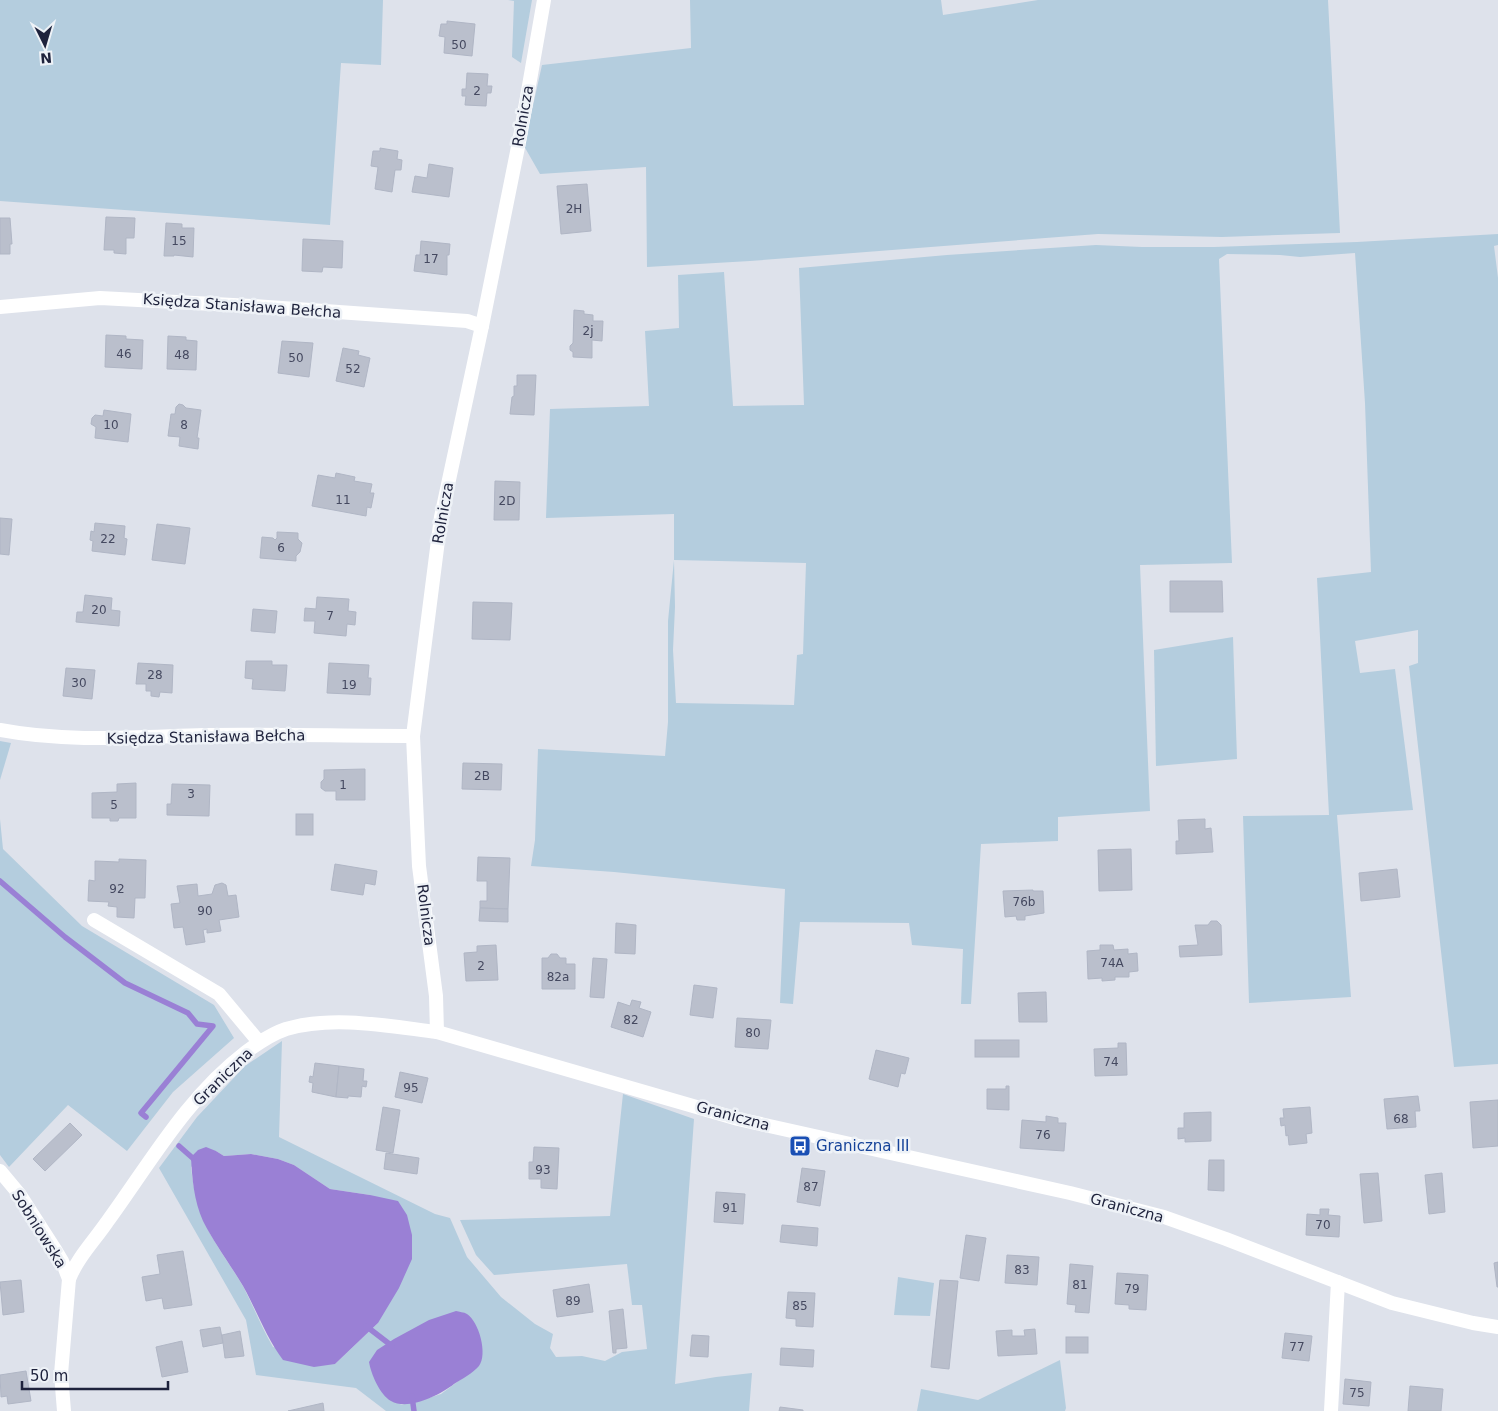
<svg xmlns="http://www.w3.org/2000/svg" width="1498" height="1411" font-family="'DejaVu Sans',sans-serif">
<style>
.green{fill:#b4cdde;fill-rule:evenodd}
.water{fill:#9a80d5}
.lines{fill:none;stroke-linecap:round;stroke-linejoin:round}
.stream{stroke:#9a80d5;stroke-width:5.5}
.building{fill:#babfcc;stroke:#b0b6c5}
.minor{stroke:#fff;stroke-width:14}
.tertiary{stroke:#fff;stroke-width:14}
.labels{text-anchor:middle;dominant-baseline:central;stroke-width:5;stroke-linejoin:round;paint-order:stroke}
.number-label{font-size:12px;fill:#454960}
.street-label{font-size:15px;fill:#1e223c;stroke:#eef2f7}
.transit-label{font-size:15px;fill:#164399;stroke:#eef2f7;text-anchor:start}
</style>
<rect width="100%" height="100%" fill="#dee2eb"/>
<g class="green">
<polygon points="0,0 383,0 381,65 341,63 330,225 0,201"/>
<polygon points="508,0 532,0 521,63 512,57 514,1"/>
<polygon points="690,0 941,0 943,15 1038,0 1328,0 1340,233 1222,237 1098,234 750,261 647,267 646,167 540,174 524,146 542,65 691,48"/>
<path d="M 1498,234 L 1498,245 L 1494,246 L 1498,278 L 1498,1064 L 1454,1067 L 1409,666 L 1418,663 L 1418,630 L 1355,641 L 1360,673 L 1395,669 L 1413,810 L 1337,815 L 1351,997 L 1249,1003 L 1243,816 L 1329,815 L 1317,578 L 1371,572 L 1365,403 L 1355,253 L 1300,257 L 1280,255 L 1227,254 L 1219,259 L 1232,563 L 1140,565 L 1150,811 L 1058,817 L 1058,841 L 981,844 L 971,1004 L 961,1004 L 963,949 L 912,945 L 909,923 L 800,922 L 793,1004 L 780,1003 L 785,889 L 614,872 L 531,866 L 535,840 L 538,749 L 665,756 L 668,722 L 668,621 L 674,560 L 674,514 L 546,518 L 550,409 L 649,406 L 645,331 L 679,328 L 678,275 L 724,272 L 733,406 L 804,405 L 799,268 L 947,255 L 1096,245 L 1142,247 L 1214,247 L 1357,242 ZM 674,560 L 806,563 L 803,654 L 797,655 L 794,705 L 676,703 L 673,650 L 675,607 Z"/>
<polygon points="1233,637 1237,759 1156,766 1154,650"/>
<polygon points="0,741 11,743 0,780"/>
<polygon points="0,819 3,849 82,926 214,1005 234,1038 173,1092 127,1151 68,1105 9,1167 0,1155"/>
<path d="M 282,1041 L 279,1137 L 435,1214 L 450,1218 L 467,1257 L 501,1297 L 535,1324 L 553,1334 L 550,1348 L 556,1357 L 582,1356 L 605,1361 L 622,1352 L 647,1349 L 642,1305 L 632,1305 L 627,1264 L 494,1275 L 476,1255 L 460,1220 L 610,1216 L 623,1094 L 694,1119 L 675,1384 L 716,1377 L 752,1373 L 749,1411 L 386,1411 L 356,1388 L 256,1375 L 246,1320 L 159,1168 L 197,1117 L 245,1066 ZM 216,1151 L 224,1156 L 251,1154 L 278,1159 L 294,1165 L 330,1189 L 370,1195 L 378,1323 L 335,1364 L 273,1347 C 262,1328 254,1308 244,1288 C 231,1265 213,1243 203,1219 C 196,1202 193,1184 191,1167 ZM 480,1365 L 441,1394 L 419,1401 L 400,1405 Z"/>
<polygon points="898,1277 934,1283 930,1316 894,1315"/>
<polygon points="1060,1360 1066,1408 1065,1411 917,1411 921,1389 978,1400"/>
</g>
<g class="water">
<path d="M 206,1147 L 216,1151 L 224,1156 L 251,1154 L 278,1159 L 294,1165 L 330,1189 L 370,1195 L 398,1201 L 407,1215 L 412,1235 L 412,1259 L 399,1288 L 378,1323 L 335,1364 L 314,1367 L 283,1360 C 266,1337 257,1311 243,1286 C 230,1264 214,1243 203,1221 C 194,1201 192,1178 191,1157 L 198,1150 Z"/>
<path d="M 456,1311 C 459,1312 464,1312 467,1314 C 479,1322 488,1354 479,1366 C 473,1373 462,1379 454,1384 C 440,1395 408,1411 391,1401 C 380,1395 371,1374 369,1362 L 377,1350 L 394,1339 L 429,1320 Z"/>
</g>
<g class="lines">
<g class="stream">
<polyline points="0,881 65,937 125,983 188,1013 197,1024 213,1026 141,1113 146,1117"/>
<polyline points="179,1146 196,1161"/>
<polyline points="366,1326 392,1346"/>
<polyline points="412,1396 414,1411"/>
</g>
</g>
<g class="building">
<polygon points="447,21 475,24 472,56 444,53 445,37 439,36 441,24 447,24"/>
<polygon points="467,73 488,74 487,86 492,86 491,93 487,93 486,106 465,105 466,96 462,96 462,89 466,89"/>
<polygon points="380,148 398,151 397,159 402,160 401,170 395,170 392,192 375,189 378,167 371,166 373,151 380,151"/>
<polygon points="429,164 453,168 449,197 412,192 415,176 427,178"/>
<polygon points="587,184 591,231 561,234 557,186"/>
<polygon points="106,217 135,218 134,238 126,238 126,254 114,253 114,250 104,250"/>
<polygon points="0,218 10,218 12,244 10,244 10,254 0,254"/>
<polygon points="166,223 182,224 182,228 194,228 193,257 174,255 174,256 164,256"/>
<polygon points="303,239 343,241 342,268 323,267 322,272 302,271"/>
<polygon points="421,241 450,244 449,255 447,255 447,275 414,271 416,255 420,255"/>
<polygon points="574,310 584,311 584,314 593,315 593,321 603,321 602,341 592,340 592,358 573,357 573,352 570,350 570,346 573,343"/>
<polygon points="106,335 126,336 126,339 143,340 142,369 105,367"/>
<polygon points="168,336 186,337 186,340 197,341 196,370 167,369"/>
<polygon points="282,341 313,343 309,377 278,373"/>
<polygon points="343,348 359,351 358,355 370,358 364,387 336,381"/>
<polygon points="517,375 536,375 534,415 510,414 512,397 514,396 514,386 517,386"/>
<polygon points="179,404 183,405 186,408 201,410 197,438 199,438 198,449 179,446 180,437 168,436 171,414 175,414 176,407"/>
<polygon points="104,410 131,414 128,442 95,438 96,427 91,424 92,418 95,415 103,416"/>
<polygon points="336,473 355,477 354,481 372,484 370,493 374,493 371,508 367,507 366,516 312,506 318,475 335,478"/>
<polygon points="495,481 520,482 519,520 494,520"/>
<polygon points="0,518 12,519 9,555 0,554"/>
<polygon points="95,523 125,526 124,538 127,539 125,555 92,551 93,541 90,540 91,531 94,532"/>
<polygon points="157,524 190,528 185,564 152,560"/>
<polygon points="277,532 298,533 298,539 302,543 300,552 296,556 296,561 260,558 262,537 273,538 275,540 277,538"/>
<polygon points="1170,581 1222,581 1223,612 1170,612"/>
<polygon points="85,595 112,598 111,610 120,611 119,626 76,622 77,612 83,612"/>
<polygon points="317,597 349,599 348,611 356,612 355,625 347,624 346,636 314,633 315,621 304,621 305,608 316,609"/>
<polygon points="473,602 512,603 510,640 472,639"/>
<polygon points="253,609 277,611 275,633 251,631"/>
<polygon points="246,661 272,661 272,665 287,665 285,691 252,689 253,679 245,678"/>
<polygon points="138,663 173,665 172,693 160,692 159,697 151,696 151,691 146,691 146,684 136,684"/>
<polygon points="329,663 369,665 368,678 371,678 370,695 327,693"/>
<polygon points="66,668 95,670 92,699 63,696"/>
<polygon points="463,763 502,764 501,790 462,789"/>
<polygon points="365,769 365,800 336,800 336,791 325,791 321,788 321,782 324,779 324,770"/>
<polygon points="136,783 136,818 119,818 118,821 110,821 110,818 92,818 92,793 117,792 117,784"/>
<polygon points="172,784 210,785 209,816 167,815 167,804 171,804"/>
<rect x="296" y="814" width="17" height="21"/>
<polygon points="1205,819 1205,829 1211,828 1213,852 1176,854 1176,841 1179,841 1178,820"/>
<polygon points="1131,849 1132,890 1099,891 1098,850"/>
<polygon points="478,857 510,858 508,909 480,908 480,901 487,901 487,881 477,881"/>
<polygon points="119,859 146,860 145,898 135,898 134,918 117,917 117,907 108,906 109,902 88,901 89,880 95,881 95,861 119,862"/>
<polygon points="335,864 377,871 375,885 365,883 363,895 331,890"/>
<polygon points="1397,869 1400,897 1361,901 1359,873"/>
<polygon points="222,883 226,885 228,896 236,895 239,917 219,920 221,931 207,933 207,929 203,930 205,942 186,945 183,927 174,928 171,904 180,903 177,886 197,884 198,896 212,894 215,885"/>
<polygon points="1033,890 1033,891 1043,891 1044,913 1025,916 1025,920 1017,920 1016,916 1005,917 1003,891"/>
<polygon points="480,908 508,909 508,922 479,921"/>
<polygon points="1211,921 1217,921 1221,925 1222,955 1180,957 1179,946 1198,945 1195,925 1208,925"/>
<polygon points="616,923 636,925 635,954 615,953"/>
<polygon points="496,945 498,980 466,981 464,953 477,952 477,946"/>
<polygon points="1100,945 1113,945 1114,950 1128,949 1128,954 1137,953 1138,971 1129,972 1129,977 1115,977 1115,980 1102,981 1102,978 1088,979 1087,951 1100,950"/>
<polygon points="551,954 557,954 560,958 566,958 566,964 575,964 575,989 542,989 542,958 548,958"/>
<polygon points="593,958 607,959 604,998 590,997"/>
<polygon points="694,985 717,988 713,1018 690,1015"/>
<polygon points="1046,992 1047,1022 1019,1022 1018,993"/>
<polygon points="632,1000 641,1002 639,1008 651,1012 643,1037 611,1027 618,1002 630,1006"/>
<polygon points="737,1018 771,1020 768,1049 735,1047"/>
<rect x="975" y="1040" width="44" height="17"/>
<polygon points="1118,1043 1126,1043 1127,1075 1095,1076 1094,1049 1118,1048"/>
<polygon points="876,1050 909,1058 905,1074 901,1073 898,1087 869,1079"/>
<polygon points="315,1063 339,1066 336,1097 312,1092 313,1083 309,1082 310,1076 313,1077"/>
<polygon points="339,1066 364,1069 363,1081 367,1081 366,1087 362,1086 361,1097 348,1096 348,1098 336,1097"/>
<polygon points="400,1072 428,1078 422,1103 395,1097"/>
<polygon points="1006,1086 1009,1086 1009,1110 987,1109 987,1089 1006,1089"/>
<polygon points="1418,1096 1420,1111 1415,1111 1416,1127 1387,1129 1384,1099"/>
<polygon points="1498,1100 1498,1146 1473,1148 1470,1102"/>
<polygon points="383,1107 400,1110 393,1153 376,1150"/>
<polygon points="1310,1107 1312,1133 1306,1134 1307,1143 1289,1145 1288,1135 1286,1136 1285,1125 1281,1126 1280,1118 1284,1118 1283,1109"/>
<polygon points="1211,1112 1211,1141 1185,1142 1185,1138 1178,1139 1178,1128 1184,1128 1184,1113"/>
<polygon points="1046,1116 1058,1118 1058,1123 1066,1123 1064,1151 1020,1148 1022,1120 1046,1122"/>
<polygon points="70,1123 82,1135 45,1171 33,1159"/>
<polygon points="534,1147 559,1148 557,1189 541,1188 541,1179 529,1179 529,1162 533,1162"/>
<polygon points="386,1153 419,1158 417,1174 384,1169"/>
<polygon points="1209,1160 1224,1160 1224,1191 1208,1190"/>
<polygon points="802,1168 825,1171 820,1206 797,1202"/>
<polygon points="1378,1173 1382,1221 1364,1223 1360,1174"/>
<polygon points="1442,1173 1445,1212 1429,1214 1425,1175"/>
<polygon points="716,1192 745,1194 743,1224 714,1222"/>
<polygon points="1320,1209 1329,1209 1328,1215 1340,1216 1339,1237 1306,1235 1307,1214 1320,1215"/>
<polygon points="782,1225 818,1228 817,1246 780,1242"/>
<polygon points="966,1235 986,1238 979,1281 960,1278"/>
<polygon points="183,1251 192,1305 164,1309 162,1298 146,1301 142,1277 160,1274 157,1255"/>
<polygon points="1007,1255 1039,1257 1037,1285 1005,1283"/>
<polygon points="1498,1262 1498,1287 1497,1287 1494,1263"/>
<polygon points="1070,1264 1093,1266 1089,1313 1075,1312 1076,1305 1067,1304"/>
<polygon points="1117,1273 1148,1275 1146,1310 1129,1309 1129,1305 1115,1304"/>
<polygon points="21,1280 24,1312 3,1315 0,1282"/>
<polygon points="940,1280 958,1281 949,1369 931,1367"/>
<polygon points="589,1284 593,1312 557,1317 553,1290"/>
<polygon points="788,1292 815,1293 813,1327 796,1326 796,1319 786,1318"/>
<polygon points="623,1309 627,1348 616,1349 616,1353 613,1353 609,1311"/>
<polygon points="220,1327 223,1343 203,1347 200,1330"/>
<polygon points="1035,1329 1037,1354 998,1356 996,1331 1012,1330 1012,1336 1025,1336 1024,1330"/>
<polygon points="240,1331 244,1356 225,1358 222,1335"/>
<polygon points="1285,1333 1312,1336 1309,1361 1282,1358"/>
<polygon points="692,1335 709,1336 708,1357 690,1356"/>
<rect x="1066" y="1337" width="22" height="16"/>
<polygon points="182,1341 188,1372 162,1377 156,1347"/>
<polygon points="781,1348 814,1350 813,1367 780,1365"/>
<polygon points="26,1371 31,1401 8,1404 7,1396 1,1397 0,1375"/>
<polygon points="1345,1379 1371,1382 1369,1406 1343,1404"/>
<polygon points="1410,1386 1443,1389 1441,1411 1408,1411"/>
<polygon points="323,1403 324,1411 288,1411"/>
<polygon points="780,1407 803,1410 803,1411 779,1411"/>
</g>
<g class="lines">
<g class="minor">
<polyline points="0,307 100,298 252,306 467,321 482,326"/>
<path d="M 0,730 C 68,743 136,737 204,735 C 274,734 344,736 413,736"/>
<polyline points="94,920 219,994 259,1042"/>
<polyline points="437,1032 436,996 419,866 413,736 441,517 482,326 520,137 544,0"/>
<polyline points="1331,1411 1338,1282"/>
</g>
<g class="tertiary">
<polyline points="0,1171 20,1195 56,1251 62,1261 69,1279 61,1374 64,1411"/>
<path d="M 69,1279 C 78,1257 94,1241 107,1222 C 150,1163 187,1097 246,1052 C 258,1043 271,1034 286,1029 C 333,1015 388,1026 437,1032 L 738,1119 L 1070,1193 L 1164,1217 L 1226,1239 L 1392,1303 L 1473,1323 L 1498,1327"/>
</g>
</g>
<defs>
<g id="bus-square" transform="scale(1.125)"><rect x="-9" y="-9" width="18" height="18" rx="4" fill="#1a4fb4" stroke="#eef2f7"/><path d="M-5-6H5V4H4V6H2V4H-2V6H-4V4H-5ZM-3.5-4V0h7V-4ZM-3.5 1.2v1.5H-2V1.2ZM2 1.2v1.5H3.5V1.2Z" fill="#fff"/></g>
</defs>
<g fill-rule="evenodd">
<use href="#bus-square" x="800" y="1146"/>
</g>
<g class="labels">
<g class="number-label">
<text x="459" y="45">50</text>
<text x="477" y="91">2</text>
<text x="574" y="209">2H</text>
<text x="179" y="241">15</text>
<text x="431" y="259">17</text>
<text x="588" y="331">2j</text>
<text x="124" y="354">46</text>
<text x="182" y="355">48</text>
<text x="296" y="358">50</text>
<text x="353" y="369">52</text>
<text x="111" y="425">10</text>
<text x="184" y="425">8</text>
<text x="343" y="500">11</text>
<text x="507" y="501">2D</text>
<text x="108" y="539">22</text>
<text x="281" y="548">6</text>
<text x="99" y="610">20</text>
<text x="330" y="616">7</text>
<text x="155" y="675">28</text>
<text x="79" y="683">30</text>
<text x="349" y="685">19</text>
<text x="482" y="776">2B</text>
<text x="343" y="785">1</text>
<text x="191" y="794">3</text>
<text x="114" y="805">5</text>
<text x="117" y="889">92</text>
<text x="1024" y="902">76b</text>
<text x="205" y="911">90</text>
<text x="1112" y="963">74A</text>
<text x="481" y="966">2</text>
<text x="558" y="977">82a</text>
<text x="631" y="1020">82</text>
<text x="753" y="1033">80</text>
<text x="1111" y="1062">74</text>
<text x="411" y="1088">95</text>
<text x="1401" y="1119">68</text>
<text x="1043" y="1135">76</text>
<text x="543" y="1170">93</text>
<text x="811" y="1187">87</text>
<text x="730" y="1208">91</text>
<text x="1323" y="1225">70</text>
<text x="1022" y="1270">83</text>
<text x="1080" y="1285">81</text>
<text x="1132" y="1289">79</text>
<text x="573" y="1301">89</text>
<text x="800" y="1306">85</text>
<text x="1297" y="1347">77</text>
<text x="1357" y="1393">75</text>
</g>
<g class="street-label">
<text transform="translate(523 116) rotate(-80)">Rolnicza</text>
<text transform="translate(242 306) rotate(4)">Księdza Stanisława Bełcha</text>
<text transform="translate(443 513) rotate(-80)">Rolnicza</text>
<text transform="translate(206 737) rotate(-1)">Księdza Stanisława Bełcha</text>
<text transform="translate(426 915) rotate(83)">Rolnicza</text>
<text transform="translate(223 1077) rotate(-44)">Graniczna</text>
<text transform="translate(733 1116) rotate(15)">Graniczna</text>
<text transform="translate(1127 1208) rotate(15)">Graniczna</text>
<text transform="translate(39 1229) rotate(58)">Sobniowska</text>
</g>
<g class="transit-label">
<text x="816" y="1146">Graniczna III</text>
</g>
</g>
<g transform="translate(45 45) rotate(175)" stroke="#eef2f7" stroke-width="4" paint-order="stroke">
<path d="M0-4L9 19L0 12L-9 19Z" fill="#1e223c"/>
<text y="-8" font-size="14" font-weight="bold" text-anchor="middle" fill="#1e223c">N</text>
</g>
<path d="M22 1381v8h146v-8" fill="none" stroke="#1e223c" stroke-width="2.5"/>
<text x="30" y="1381" font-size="15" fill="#1e223c" stroke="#eef2f7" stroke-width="4" paint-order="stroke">50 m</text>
</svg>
